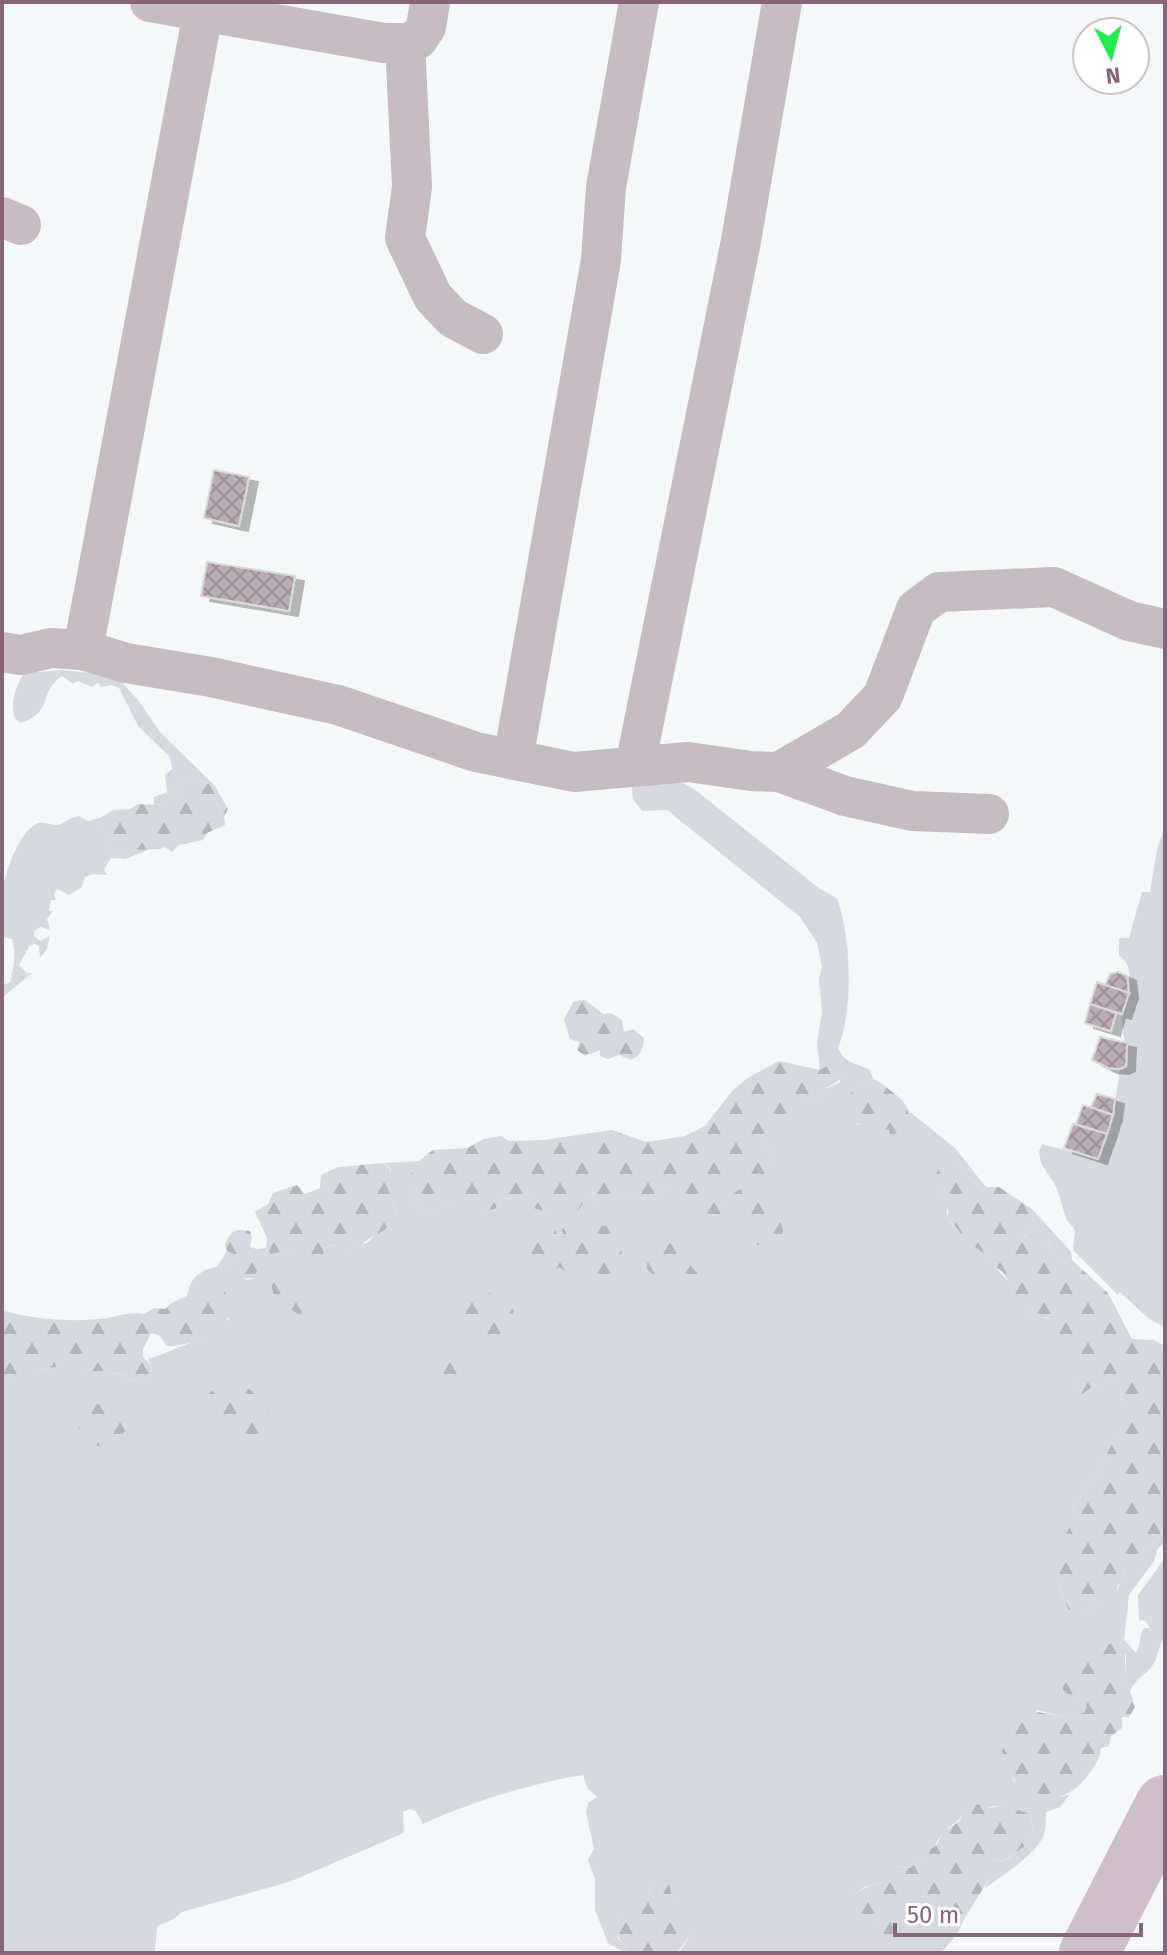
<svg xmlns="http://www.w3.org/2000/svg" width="1167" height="1955" font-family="'Fira Sans',sans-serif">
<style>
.grass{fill:#d6dae0}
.forest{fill:url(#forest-firs)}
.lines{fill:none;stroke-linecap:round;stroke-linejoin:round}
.river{stroke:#cfbfcb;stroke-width:60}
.building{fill:url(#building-cross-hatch);stroke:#d8dada;stroke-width:2;filter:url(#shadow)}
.minor{stroke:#c6bcc2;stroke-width:40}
</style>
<defs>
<pattern id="forest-firs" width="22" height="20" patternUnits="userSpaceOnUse" patternTransform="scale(2)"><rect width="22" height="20" fill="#d6dae0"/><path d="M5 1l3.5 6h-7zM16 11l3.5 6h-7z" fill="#b3b5bb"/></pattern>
<pattern id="building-cross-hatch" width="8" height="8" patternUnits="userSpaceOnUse" patternTransform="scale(2)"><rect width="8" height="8" fill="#bbacb5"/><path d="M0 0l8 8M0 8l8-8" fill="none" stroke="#9e9098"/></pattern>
<filter id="shadow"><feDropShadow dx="9" dy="5" stdDeviation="0" flood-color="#0004"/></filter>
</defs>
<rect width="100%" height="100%" fill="#f5f8f8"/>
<g class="grass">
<path d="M 62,670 L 116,676 L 138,700 L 160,732 L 215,786 L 188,778 L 175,785 L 177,793 L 161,805 L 154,804 L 154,797 L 167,792 L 165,775 L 172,769 L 170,757 L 138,726 L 119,688 L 112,685 L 101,687 L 98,683 L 92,687 L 78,681 L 73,684 L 62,676 C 37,694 54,712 21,723 L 15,719 C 10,701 15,689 24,673 Z"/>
<path d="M 679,781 L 694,789 L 820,889 L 837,898 C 851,937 854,1009 838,1048 C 846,1065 855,1062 870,1070 L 873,1079 L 860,1083 L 856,1124 L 871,1126 L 908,1123 L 910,1112 L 955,1148 L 986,1187 L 983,1192 L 959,1166 L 941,1192 L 946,1196 C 947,1202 946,1211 948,1216 C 954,1234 979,1243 988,1257 C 995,1266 1005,1280 1014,1285 C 1021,1315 1023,1313 1050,1319 L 1055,1336 L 1083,1357 L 1072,1386 L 1085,1393 L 1091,1388 L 1115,1380 C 1119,1388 1123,1395 1123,1404 C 1123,1434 1091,1486 1072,1508 L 1075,1515 L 1056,1580 L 1068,1609 C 1083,1613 1105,1606 1115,1594 C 1120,1587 1121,1578 1127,1571 C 1134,1563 1142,1557 1149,1549 C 1155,1541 1157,1535 1165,1529 L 1165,1544 L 1158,1548 L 1154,1561 L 1129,1595 L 1124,1640 L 1136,1653 C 1141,1644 1139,1636 1144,1628 L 1150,1628 L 1146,1621 L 1139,1620 L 1138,1595 L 1165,1558 L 1165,1638 C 1159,1644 1159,1653 1155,1661 C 1148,1675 1138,1675 1130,1691 L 1126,1677 L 1126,1655 L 1109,1644 L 1100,1651 L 1090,1651 L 1078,1695 L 1088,1707 L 1084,1713 L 1059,1716 L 1037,1710 C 1020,1725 1009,1730 1010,1754 C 1010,1764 1010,1772 1014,1781 L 1061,1797 L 1070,1794 L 1060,1807 L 1046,1812 C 1045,1820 1047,1829 1043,1837 C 1032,1858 1002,1875 984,1889 L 990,1877 L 990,1861 L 1006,1860 L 1024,1847 L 1033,1833 L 1031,1815 L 995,1806 L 963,1812 C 959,1823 952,1823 945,1831 C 940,1836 930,1851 928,1859 L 916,1862 L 910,1868 L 896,1866 L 882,1882 L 864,1887 L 853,1896 L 869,1919 L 893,1946 L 900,1942 L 917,1941 L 922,1935 L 922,1914 L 928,1910 L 936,1916 L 965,1918 L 957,1934 L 941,1953 L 679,1953 L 691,1933 C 687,1914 671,1907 670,1886 L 649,1885 L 648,1891 L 654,1899 C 633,1903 613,1916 618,1939 L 625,1945 L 626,1953 L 608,1943 L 595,1910 L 595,1879 L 588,1860 L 594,1849 L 586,1812 L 588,1803 L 597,1797 L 588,1789 L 583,1775 C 529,1784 473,1801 423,1824 L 416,1811 L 410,1809 L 403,1812 L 404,1833 L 289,1882 L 182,1912 L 174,1919 L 157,1926 L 155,1953 L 2,1953 L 2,1382 L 10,1381 L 14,1376 L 63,1365 C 81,1375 84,1370 103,1371 C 115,1371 125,1377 136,1381 L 151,1375 L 152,1366 L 148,1359 C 170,1353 187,1341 209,1338 L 216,1326 L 229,1319 L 225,1292 L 220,1287 L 202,1288 L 187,1297 C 189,1279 199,1270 217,1267 L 227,1251 L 236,1255 L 227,1268 L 247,1280 L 254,1278 L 265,1249 L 271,1254 L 290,1250 L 322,1255 L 325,1248 L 335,1244 L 346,1250 L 367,1243 L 397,1214 L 388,1189 L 391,1169 L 383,1163 L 419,1161 L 410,1178 L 416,1206 C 430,1212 438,1210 451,1202 L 484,1211 L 495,1209 L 503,1199 L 530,1195 L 534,1208 L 553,1213 L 581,1207 L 588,1190 L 595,1200 L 601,1203 L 619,1196 L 636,1194 L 643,1200 L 669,1188 L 707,1214 L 719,1216 L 725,1200 L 725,1176 L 749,1176 L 774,1163 L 762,1136 L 804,1101 L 819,1097 L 822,1091 L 840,1082 L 842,1058 L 820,1070 L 817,1043 L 822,1012 L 819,979 L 822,967 L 817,943 L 800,917 L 667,810 L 642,811 L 633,799 L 632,787 Z"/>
<path d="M 79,816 L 88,821 L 100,818 L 97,824 L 113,851 L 153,848 L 125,859 L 111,858 L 104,870 L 107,875 L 93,874 L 85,877 L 82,887 L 69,895 L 57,889 L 54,894 L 56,900 L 51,900 L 49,911 L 53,911 L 47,919 L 50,930 L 41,927 L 34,931 L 34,936 L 40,941 L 50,936 L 47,949 L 40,958 L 39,946 L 35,944 L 30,945 L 19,965 L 27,973 L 32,973 L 2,998 L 2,986 L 10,982 C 14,968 16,954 12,939 L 2,937 C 2,923 0,907 2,893 C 5,874 18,831 38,823 C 45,821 50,825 57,825 C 65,824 69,817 79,816 Z"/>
<path d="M 1165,826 L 1165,1327 L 1149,1319 L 1120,1292 L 1118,1295 L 1073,1250 L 1075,1230 L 1066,1219 L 1057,1188 L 1041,1163 L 1039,1152 L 1042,1144 L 1098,1159 L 1113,1115 L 1120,1069 L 1126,1066 C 1128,1046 1121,1033 1122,1015 C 1124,994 1140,972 1119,955 L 1119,938 L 1129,938 L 1142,892 L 1150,892 L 1157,849 Z"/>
<polygon points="1032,1209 1071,1252 1072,1260 1065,1262 1057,1257 1048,1242 1027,1237 1023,1233 1033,1224"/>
</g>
<g class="forest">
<polygon points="188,778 215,786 228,809 224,817 225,825 207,833 203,840 179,845 172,852 165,847 159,849 113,851 106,839 102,838 97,824 100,818 113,810 130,809 138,804 161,805 177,793 175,785"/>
<path d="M 585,1000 L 603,1014 L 611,1013 L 622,1020 L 624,1032 L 633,1029 L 644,1038 C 643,1050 641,1055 631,1060 L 619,1055 L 608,1059 L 600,1056 L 600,1050 L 585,1056 L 577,1050 L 579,1042 L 570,1039 L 564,1019 L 574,1001 Z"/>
<path d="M 842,1057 C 847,1089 832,1077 819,1097 L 805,1101 L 806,1113 L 791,1129 L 770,1130 L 762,1135 L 774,1163 L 775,1173 L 764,1179 L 759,1173 L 749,1176 L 725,1176 L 725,1200 L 720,1216 L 707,1214 L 704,1221 L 691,1215 L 688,1203 L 678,1202 L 669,1188 L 643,1200 L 636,1194 L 620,1196 L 617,1203 L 607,1207 L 595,1200 L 588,1191 L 581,1207 L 574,1213 L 578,1219 L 586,1220 L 588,1225 L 611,1226 L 615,1233 L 613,1239 L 622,1251 L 620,1260 L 624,1272 L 619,1276 L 602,1274 L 599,1277 C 589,1274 584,1267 574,1263 L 565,1245 L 562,1229 L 571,1220 L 573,1213 L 553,1213 L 533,1208 L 530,1195 L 503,1199 L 495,1209 L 484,1211 L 478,1220 L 466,1220 L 451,1202 C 438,1210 430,1213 416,1206 L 409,1177 L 419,1161 L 433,1150 L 467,1148 L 484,1139 L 501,1136 L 509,1141 L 543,1140 L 612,1130 L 646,1142 L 685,1136 L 705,1126 L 732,1091 L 749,1077 L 779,1061 L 820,1070 Z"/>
<path d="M 873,1079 C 883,1083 887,1088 895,1094 C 913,1106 909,1121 911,1141 L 904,1147 L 896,1146 L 890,1137 L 889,1129 L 878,1132 C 869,1124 858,1127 850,1118 L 849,1095 L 860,1083 Z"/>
<path d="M 940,1162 L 959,1166 L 983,1192 L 986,1187 L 999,1187 L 1032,1209 L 1033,1224 L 1023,1234 L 1027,1237 L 1035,1234 L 1043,1235 L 1057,1256 L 1065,1262 L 1072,1260 L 1108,1293 L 1132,1339 L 1154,1340 L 1165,1346 L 1165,1529 C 1155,1536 1152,1547 1144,1556 C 1138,1562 1131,1568 1124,1574 L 1125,1580 L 1118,1585 L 1114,1601 L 1078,1612 L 1068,1609 L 1056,1580 L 1049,1572 L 1075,1515 L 1072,1508 C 1094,1482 1127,1428 1122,1393 L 1116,1392 L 1115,1380 L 1091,1388 L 1080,1396 L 1074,1393 L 1072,1386 L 1082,1356 L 1057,1343 L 1055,1336 L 1046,1328 L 1050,1319 L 1044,1317 L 1038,1321 L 1024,1311 L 1019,1312 L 1019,1306 L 1013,1303 L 1009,1295 L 1014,1285 L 1008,1281 L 1002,1271 L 993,1266 L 987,1255 L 969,1243 L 948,1218 L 948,1209 L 942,1209 L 941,1201 L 945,1196 L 934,1182 Z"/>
<path d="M 383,1163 L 390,1169 L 392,1183 L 388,1189 L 397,1214 C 391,1227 386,1229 374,1236 C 361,1243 364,1246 345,1250 L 334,1244 L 325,1248 L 323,1255 L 315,1256 L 290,1250 L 271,1254 L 266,1249 L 254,1278 L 234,1279 L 228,1276 L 227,1268 L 236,1255 L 227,1251 L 225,1245 C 230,1231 235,1228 250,1231 L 252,1237 L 250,1247 L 257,1249 L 266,1248 L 267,1238 L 255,1212 L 268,1204 L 273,1193 L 297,1185 L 305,1194 L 320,1188 L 321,1175 L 338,1167 Z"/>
<path d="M 742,1188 L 753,1193 C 772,1190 779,1202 787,1218 L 782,1226 L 783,1233 L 758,1245 L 748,1241 L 730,1206 L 733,1194 Z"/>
<polygon points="544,1222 551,1223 555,1228 569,1268 565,1271 559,1267 552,1272 537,1270 522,1251 512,1250 510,1242 515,1236 523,1237 529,1232 529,1225 540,1226"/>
<path d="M 676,1242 L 683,1243 L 688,1248 L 685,1260 L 700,1276 L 703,1283 L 701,1288 C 687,1294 685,1290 673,1282 L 673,1275 L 655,1277 L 647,1269 L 646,1256 L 652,1247 Z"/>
<path d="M 213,1277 L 220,1280 C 220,1290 228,1293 231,1302 C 237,1319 217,1323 210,1338 C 194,1340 182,1347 167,1346 L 159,1335 L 151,1333 L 143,1349 L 143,1357 L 152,1366 L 151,1375 L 136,1381 L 117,1373 L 102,1371 L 69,1372 L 63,1365 L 32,1372 L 28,1382 L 21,1384 L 14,1376 L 10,1381 L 2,1382 L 4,1311 C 34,1319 68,1322 100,1319 C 115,1318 128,1311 144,1314 L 154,1308 L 165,1309 C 177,1295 197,1298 206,1280 Z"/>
<polygon points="277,1279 283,1282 292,1281 312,1302 311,1309 299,1315 274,1296 271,1283"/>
<path d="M 474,1291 L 499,1295 L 514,1310 L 511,1318 L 515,1326 L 500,1343 L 479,1341 L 473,1327 L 462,1327 L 456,1321 C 456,1310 465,1297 474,1291 Z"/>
<path d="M 446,1349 L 469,1362 L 468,1367 L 462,1365 L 468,1381 L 457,1386 L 456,1391 L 444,1385 L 443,1380 L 434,1372 C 432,1360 435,1354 446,1349 Z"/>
<path d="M 228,1378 L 235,1382 L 238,1390 L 249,1389 L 255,1394 L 259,1412 L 268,1413 L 274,1431 L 270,1436 L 266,1453 L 252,1456 L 246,1442 C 233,1441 231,1435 226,1424 L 208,1418 L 205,1413 L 205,1397 L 213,1390 L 217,1381 Z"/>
<polygon points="104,1404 109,1409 118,1407 125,1409 131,1423 119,1439 118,1447 113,1452 96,1445 89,1432 78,1428 82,1411 87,1405"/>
<path d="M 1124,1640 L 1126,1677 L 1135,1707 L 1129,1717 L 1122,1717 L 1122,1728 L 1111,1736 L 1109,1746 L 1101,1748 C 1100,1758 1096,1763 1091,1771 C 1061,1817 1012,1801 1002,1750 L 1014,1731 L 1014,1717 L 1022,1709 L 1059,1716 L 1084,1713 L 1087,1707 L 1078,1695 L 1070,1696 L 1063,1690 L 1063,1683 L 1057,1676 L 1060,1664 L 1067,1656 L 1078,1657 L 1079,1647 L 1100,1651 L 1109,1644 Z"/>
<path d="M 984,1804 L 989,1808 C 1001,1805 1020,1809 1031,1815 L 1033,1833 L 1024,1847 L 1005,1860 L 990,1861 L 990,1877 L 965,1918 L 936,1916 L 927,1910 L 922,1914 L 922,1936 L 917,1942 C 904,1943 896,1941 889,1953 L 884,1953 L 884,1939 L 876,1927 L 868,1925 L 869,1919 L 855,1916 L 848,1903 C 856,1890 867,1886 882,1882 L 884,1872 L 896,1866 L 910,1868 L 916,1862 L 927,1859 L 931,1849 L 937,1844 L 943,1832 L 960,1821 L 963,1812 L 972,1805 Z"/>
<path d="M 656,1881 L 663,1881 L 670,1886 C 671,1909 691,1914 691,1933 L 677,1953 L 626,1953 L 625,1945 C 606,1930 625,1911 638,1899 L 654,1899 L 648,1891 L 649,1885 Z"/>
</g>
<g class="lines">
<polyline class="river" points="1089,1953 1165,1805"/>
</g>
<g class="building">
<polygon points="214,470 249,477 239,526 204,518"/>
<polygon points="207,562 295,576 289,611 201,596"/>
<polygon points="1118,972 1127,976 1129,993 1105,985 1110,974"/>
<polygon points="1097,982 1129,993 1122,1014 1090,1004"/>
<polygon points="1090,1004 1116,1013 1111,1031 1085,1023"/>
<polygon points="1100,1037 1127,1043 1126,1066 1120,1069 1108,1068 1092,1060"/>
<polygon points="1097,1094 1115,1099 1113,1115 1091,1107"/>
<polygon points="1083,1105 1113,1115 1107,1134 1076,1124"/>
<polygon points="1073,1124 1107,1134 1098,1159 1064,1148"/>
</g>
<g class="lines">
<g class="minor">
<polyline points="150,2 384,43 405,43 418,39 426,27 430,2"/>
<polyline points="405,43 412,187 405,238 433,297 453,318 483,334"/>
<polyline points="2,217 21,225"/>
<polyline points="83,650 205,2"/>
<polyline points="2,652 21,655 51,648 83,650 126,663 211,677 338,705 476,752 574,772 688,762 751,771 779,772 851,730 883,696 916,609 939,592 1054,587 1129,621 1165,629"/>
<polyline points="513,760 601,260 606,187 639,2"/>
<polyline points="635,766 741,241 782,2"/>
<polyline points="779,772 845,796 912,811 989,814"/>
</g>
</g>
<rect width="1167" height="1955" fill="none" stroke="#88667a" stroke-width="8"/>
<g transform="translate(1111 56) rotate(174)"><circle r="38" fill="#ffffff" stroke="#cfc2ca" stroke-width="2"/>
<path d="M0-6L14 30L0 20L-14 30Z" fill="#21ec4b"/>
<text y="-12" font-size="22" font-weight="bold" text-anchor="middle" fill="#88667a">N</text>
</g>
<path d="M895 1923v12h246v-12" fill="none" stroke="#88667a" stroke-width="4"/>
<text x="907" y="1923" font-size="24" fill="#88667a" stroke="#ffffff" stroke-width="6" paint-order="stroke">50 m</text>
</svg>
